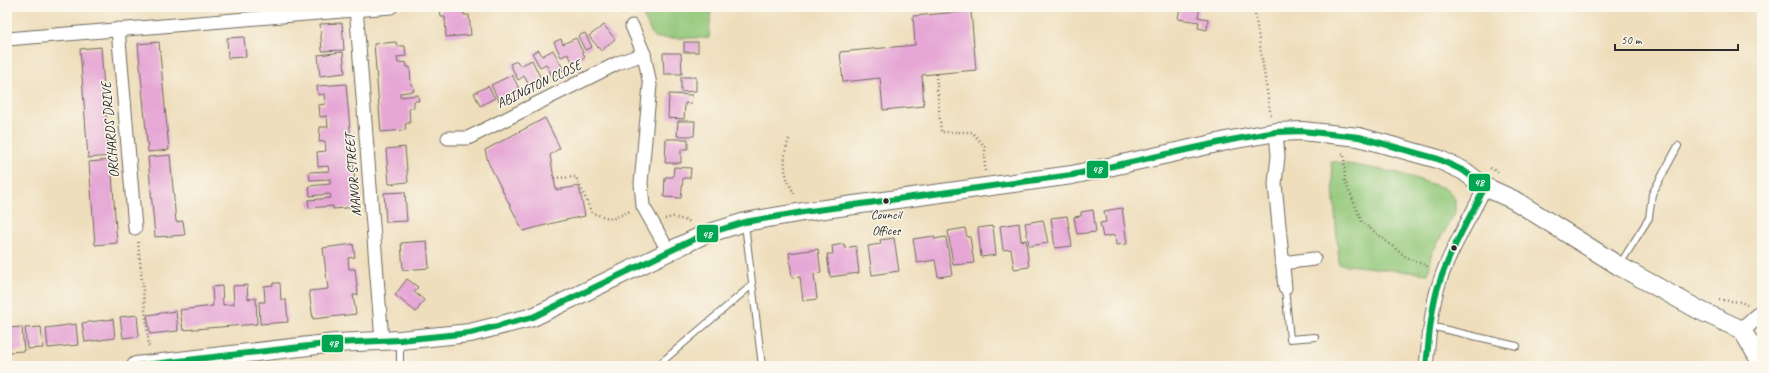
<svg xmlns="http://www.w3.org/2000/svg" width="1769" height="373" font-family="Caveat,sans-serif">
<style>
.green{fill:#93c87a;stroke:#5f7a52}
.building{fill:#e6a7d6}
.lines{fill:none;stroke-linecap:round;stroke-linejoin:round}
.service-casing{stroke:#6f6a5e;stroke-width:8}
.minor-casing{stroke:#6f6a5e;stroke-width:15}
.tertiary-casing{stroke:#6f6a5e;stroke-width:18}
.secondary-casing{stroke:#6f6a5e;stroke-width:20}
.path{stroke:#6f6a5e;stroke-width:2.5;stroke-dasharray:1 3;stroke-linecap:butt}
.service{stroke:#fff;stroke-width:6}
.minor{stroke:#fff;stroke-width:13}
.tertiary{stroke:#fff;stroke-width:16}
.secondary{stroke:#fff;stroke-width:18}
.bus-1-casing{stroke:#fbf7ec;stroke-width:9}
.bus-1{stroke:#00a651;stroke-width:6}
.bus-dot{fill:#2b2b2b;stroke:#fbf7ec;stroke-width:1.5}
.labels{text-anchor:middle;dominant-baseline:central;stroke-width:3;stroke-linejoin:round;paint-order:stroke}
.bus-label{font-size:13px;fill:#2b2b2b;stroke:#fbf7ec}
.street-label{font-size:14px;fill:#2b2b2b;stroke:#fbf7ec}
.line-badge{stroke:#fbf7ec;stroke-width:1.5}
.badge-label{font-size:11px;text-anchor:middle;font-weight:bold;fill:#fff}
</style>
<rect width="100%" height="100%" fill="#fbf7ec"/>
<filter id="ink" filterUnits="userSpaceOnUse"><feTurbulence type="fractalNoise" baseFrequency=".025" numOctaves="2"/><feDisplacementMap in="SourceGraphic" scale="8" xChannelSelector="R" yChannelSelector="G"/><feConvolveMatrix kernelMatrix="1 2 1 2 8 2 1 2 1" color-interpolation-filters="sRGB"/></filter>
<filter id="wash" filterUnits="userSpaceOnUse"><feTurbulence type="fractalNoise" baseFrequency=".012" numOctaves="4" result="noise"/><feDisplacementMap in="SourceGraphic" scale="16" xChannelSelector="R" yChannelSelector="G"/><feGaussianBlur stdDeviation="0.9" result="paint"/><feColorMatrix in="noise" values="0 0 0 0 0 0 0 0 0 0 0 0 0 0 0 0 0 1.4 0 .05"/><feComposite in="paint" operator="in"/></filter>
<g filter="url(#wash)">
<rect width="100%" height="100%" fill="#eedebc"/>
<g class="green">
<polygon points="639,7 711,7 709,38 654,38"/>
<polygon points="1331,161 1399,173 1447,189 1455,199 1455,213 1433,251 1428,274 1339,264"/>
</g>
<g id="blocks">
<g class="building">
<polygon points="440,7 464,7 464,15 469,15 471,35 446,37 445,17 441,17"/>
<polygon points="1180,7 1200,7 1198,17 1208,19 1207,30 1198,28 1199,22 1178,19"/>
<polygon points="971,11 976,70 922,75 924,106 883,110 880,78 843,82 840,52 915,45 913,16"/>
<polygon points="342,23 344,50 322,51 320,24"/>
<polygon points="604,25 615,39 601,51 589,36"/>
<polygon points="585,33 592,47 585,50 578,36"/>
<polygon points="244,37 246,57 228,58 227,38"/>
<polygon points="576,38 585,57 573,63 568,54 561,57 554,42 561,39 563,44"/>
<polygon points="159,42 169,150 148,152 138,44"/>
<polygon points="396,42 397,46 405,46 406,56 397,57 398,63 406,62 407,67 410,67 411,85 413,85 414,91 400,93 400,97 418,95 419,101 414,101 414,108 409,108 410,123 405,124 406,130 381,132 374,44"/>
<rect x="684" y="42" width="14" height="10"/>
<polygon points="101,47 109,156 88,158 80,49"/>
<polygon points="539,50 542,56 553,50 564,70 552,76 546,64 540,67 532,53"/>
<polygon points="343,52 345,73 320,76 318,55"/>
<polygon points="663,53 681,53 682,74 664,74"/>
<polygon points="532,60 542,81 530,87 524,76 518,80 510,64 517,61 520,66"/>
<polygon points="512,75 522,94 513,99 511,95 499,101 491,85"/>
<polygon points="681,77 696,77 696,91 681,92"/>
<polygon points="346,84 357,207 333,209 333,206 309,208 308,200 331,198 330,194 310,196 309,186 330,184 330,179 310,180 309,172 329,171 328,166 318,167 317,152 326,151 325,141 319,142 320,127 328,127 327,116 320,117 319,105 325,104 324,94 318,95 317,86"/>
<polygon points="488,86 495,98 480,106 474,93"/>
<polygon points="669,94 692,95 691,104 685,103 684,119 668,118"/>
<polygon points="545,118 560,148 550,155 556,190 579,186 585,216 561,221 523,231 488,162 485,150"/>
<polygon points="678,121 695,121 694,136 677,136"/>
<polygon points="666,139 688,139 688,149 681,149 681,163 665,163"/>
<polygon points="405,147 408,182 389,184 386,149"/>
<polygon points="170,155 176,222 183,221 185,235 155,237 148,157"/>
<polygon points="111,160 117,243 95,245 89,162"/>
<polygon points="674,167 691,168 690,178 683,178 681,198 664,197 665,177 673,177"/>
<polygon points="405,192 407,221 386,222 384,193"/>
<polygon points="1122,208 1127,244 1116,245 1115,235 1103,237 1100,223 1106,222 1104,211"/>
<polygon points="1093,210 1096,232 1077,234 1074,217 1081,216 1081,212"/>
<polygon points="1067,216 1072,246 1055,248 1051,218"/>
<polygon points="1043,220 1048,243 1029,246 1025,223"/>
<polygon points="1019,223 1021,241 1026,240 1029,267 1014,269 1011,249 1003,250 1000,226"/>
<polygon points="993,226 996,255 981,257 978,228"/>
<polygon points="965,228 967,237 970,237 974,263 953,265 948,231"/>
<polygon points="934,236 934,239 946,237 952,275 938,277 935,260 917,263 913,239"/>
<polygon points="894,238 899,271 872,275 868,246 881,244 880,240"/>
<polygon points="427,241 429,268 403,270 401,243"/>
<polygon points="353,244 355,257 348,258 349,269 355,269 358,295 353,295 356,314 313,319 309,291 328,289 323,248"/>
<polygon points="844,244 845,248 856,246 859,273 830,277 827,254 833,254 832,246"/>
<polygon points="818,249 821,273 814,274 817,299 803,301 800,277 792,278 789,253"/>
<polygon points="407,279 418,287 414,292 424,300 416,312 395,295"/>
<polygon points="273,283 280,283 281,300 286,300 288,322 260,324 259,302 265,302 264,286 273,285"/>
<polygon points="247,285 248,299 256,298 257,324 183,330 180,310 213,306 212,287 222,286 223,305 234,304 233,286"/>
<polygon points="176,311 178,331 150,334 147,315"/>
<polygon points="137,315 139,336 123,338 120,317"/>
<polygon points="113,319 115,338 85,342 82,323"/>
<polygon points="76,324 78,345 48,348 46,328"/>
<polygon points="22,327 24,351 7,352 7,328"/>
<polygon points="41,327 43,348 27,349 25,328"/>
</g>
</g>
</g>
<g filter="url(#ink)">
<use href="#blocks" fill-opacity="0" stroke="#6f6a5e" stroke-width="1"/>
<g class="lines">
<g class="service-casing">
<g id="service">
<polyline points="745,224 762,366"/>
<polyline points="1620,264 1649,218 1652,194 1678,146"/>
<polyline points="1285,288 1290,339 1315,337"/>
<polyline points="1430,326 1517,346"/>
<polyline points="400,342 400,366"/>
<polyline points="657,366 752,285"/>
</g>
</g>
<g class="minor-casing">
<g id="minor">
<polyline points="356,7 382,341"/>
<polyline points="632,26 644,54 650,85 641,183 643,206 669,252"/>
<polyline points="118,29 135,228"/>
<polyline points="7,39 391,7"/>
<polyline points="1276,132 1278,156 1275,184 1285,288"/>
<polyline points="448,138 468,138 618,63 644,54"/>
<polyline points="1282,263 1314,259"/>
<path d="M 1426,366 C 1429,341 1430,315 1437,290 C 1447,255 1469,221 1485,187"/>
</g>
</g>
<g class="tertiary-casing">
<polyline id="tertiary" points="1742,330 1762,312"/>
</g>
<g class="secondary-casing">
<polyline id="secondary" points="136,366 335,343 400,340 470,333 533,317 703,235 745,222 803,212 1072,175 1231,140 1276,132 1302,131 1359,137 1438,159 1464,171 1485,187 1514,200 1619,266 1701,311 1742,330 1762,364"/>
</g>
<g class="path">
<polyline points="619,7 624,15"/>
<polyline points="625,7 628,13"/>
<polyline points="1254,7 1271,117"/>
<polyline points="936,74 941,132 972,132 985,147 985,171"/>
<path d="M 789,139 C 781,159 784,178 796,196"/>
<polyline points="1342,154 1344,154 1345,181 1362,222 1406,257 1429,267"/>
<polyline points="1490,168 1500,173"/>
<polyline points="554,178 576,177 592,213 612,219 630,211"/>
<polyline points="665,219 673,217 692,222"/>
<polyline points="138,242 149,348"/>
<polyline points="1719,300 1741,302 1747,305"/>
</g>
<use href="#service" class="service"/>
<use href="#minor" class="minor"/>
<use href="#tertiary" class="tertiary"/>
<use href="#secondary" class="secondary"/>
<g class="bus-1-casing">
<path id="bus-1" d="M 136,366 L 335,343 L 400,340 L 470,333 L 533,317 L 703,235 L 745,222 L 803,212 L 1072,175 L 1231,140 L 1276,132 L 1302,131 L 1359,137 L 1438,159 L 1464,171 L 1485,187 C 1468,221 1448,254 1437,290 C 1430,315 1429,341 1426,366"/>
</g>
<use href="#bus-1" class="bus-1"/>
</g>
</g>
<g class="bus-dot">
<circle cx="886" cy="201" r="3.5"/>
<circle cx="1454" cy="248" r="3.5"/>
</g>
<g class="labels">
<g class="bus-label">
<text x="886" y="215">Council<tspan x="886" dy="16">Offices</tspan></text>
</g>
<g class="street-label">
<text transform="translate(539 84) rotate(-26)">ABINGTON CLOSE</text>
<text transform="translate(110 130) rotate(-95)">ORCHARDS DRIVE</text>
<text transform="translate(353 175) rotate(-95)">MANOR STREET</text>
</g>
</g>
<g class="line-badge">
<rect x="1086" y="160" width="23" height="19" rx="4" fill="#00a651"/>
<rect x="1468" y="173" width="23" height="19" rx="4" fill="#00a651"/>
<rect x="696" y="224" width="23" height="19" rx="4" fill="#00a651"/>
<rect x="321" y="334" width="23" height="19" rx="4" fill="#00a651"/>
</g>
<g class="badge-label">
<text x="1097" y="173">48</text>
<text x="1479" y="186">48</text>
<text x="707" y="238">48</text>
<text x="333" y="347">48</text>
</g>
<rect width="1769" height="373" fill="none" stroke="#fbf7ec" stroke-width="24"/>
<path d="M1615 44v6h123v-6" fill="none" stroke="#2b2b2b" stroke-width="2"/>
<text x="1621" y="44" font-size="12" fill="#2b2b2b" stroke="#fbf7ec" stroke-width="3" paint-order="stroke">50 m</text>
</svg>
